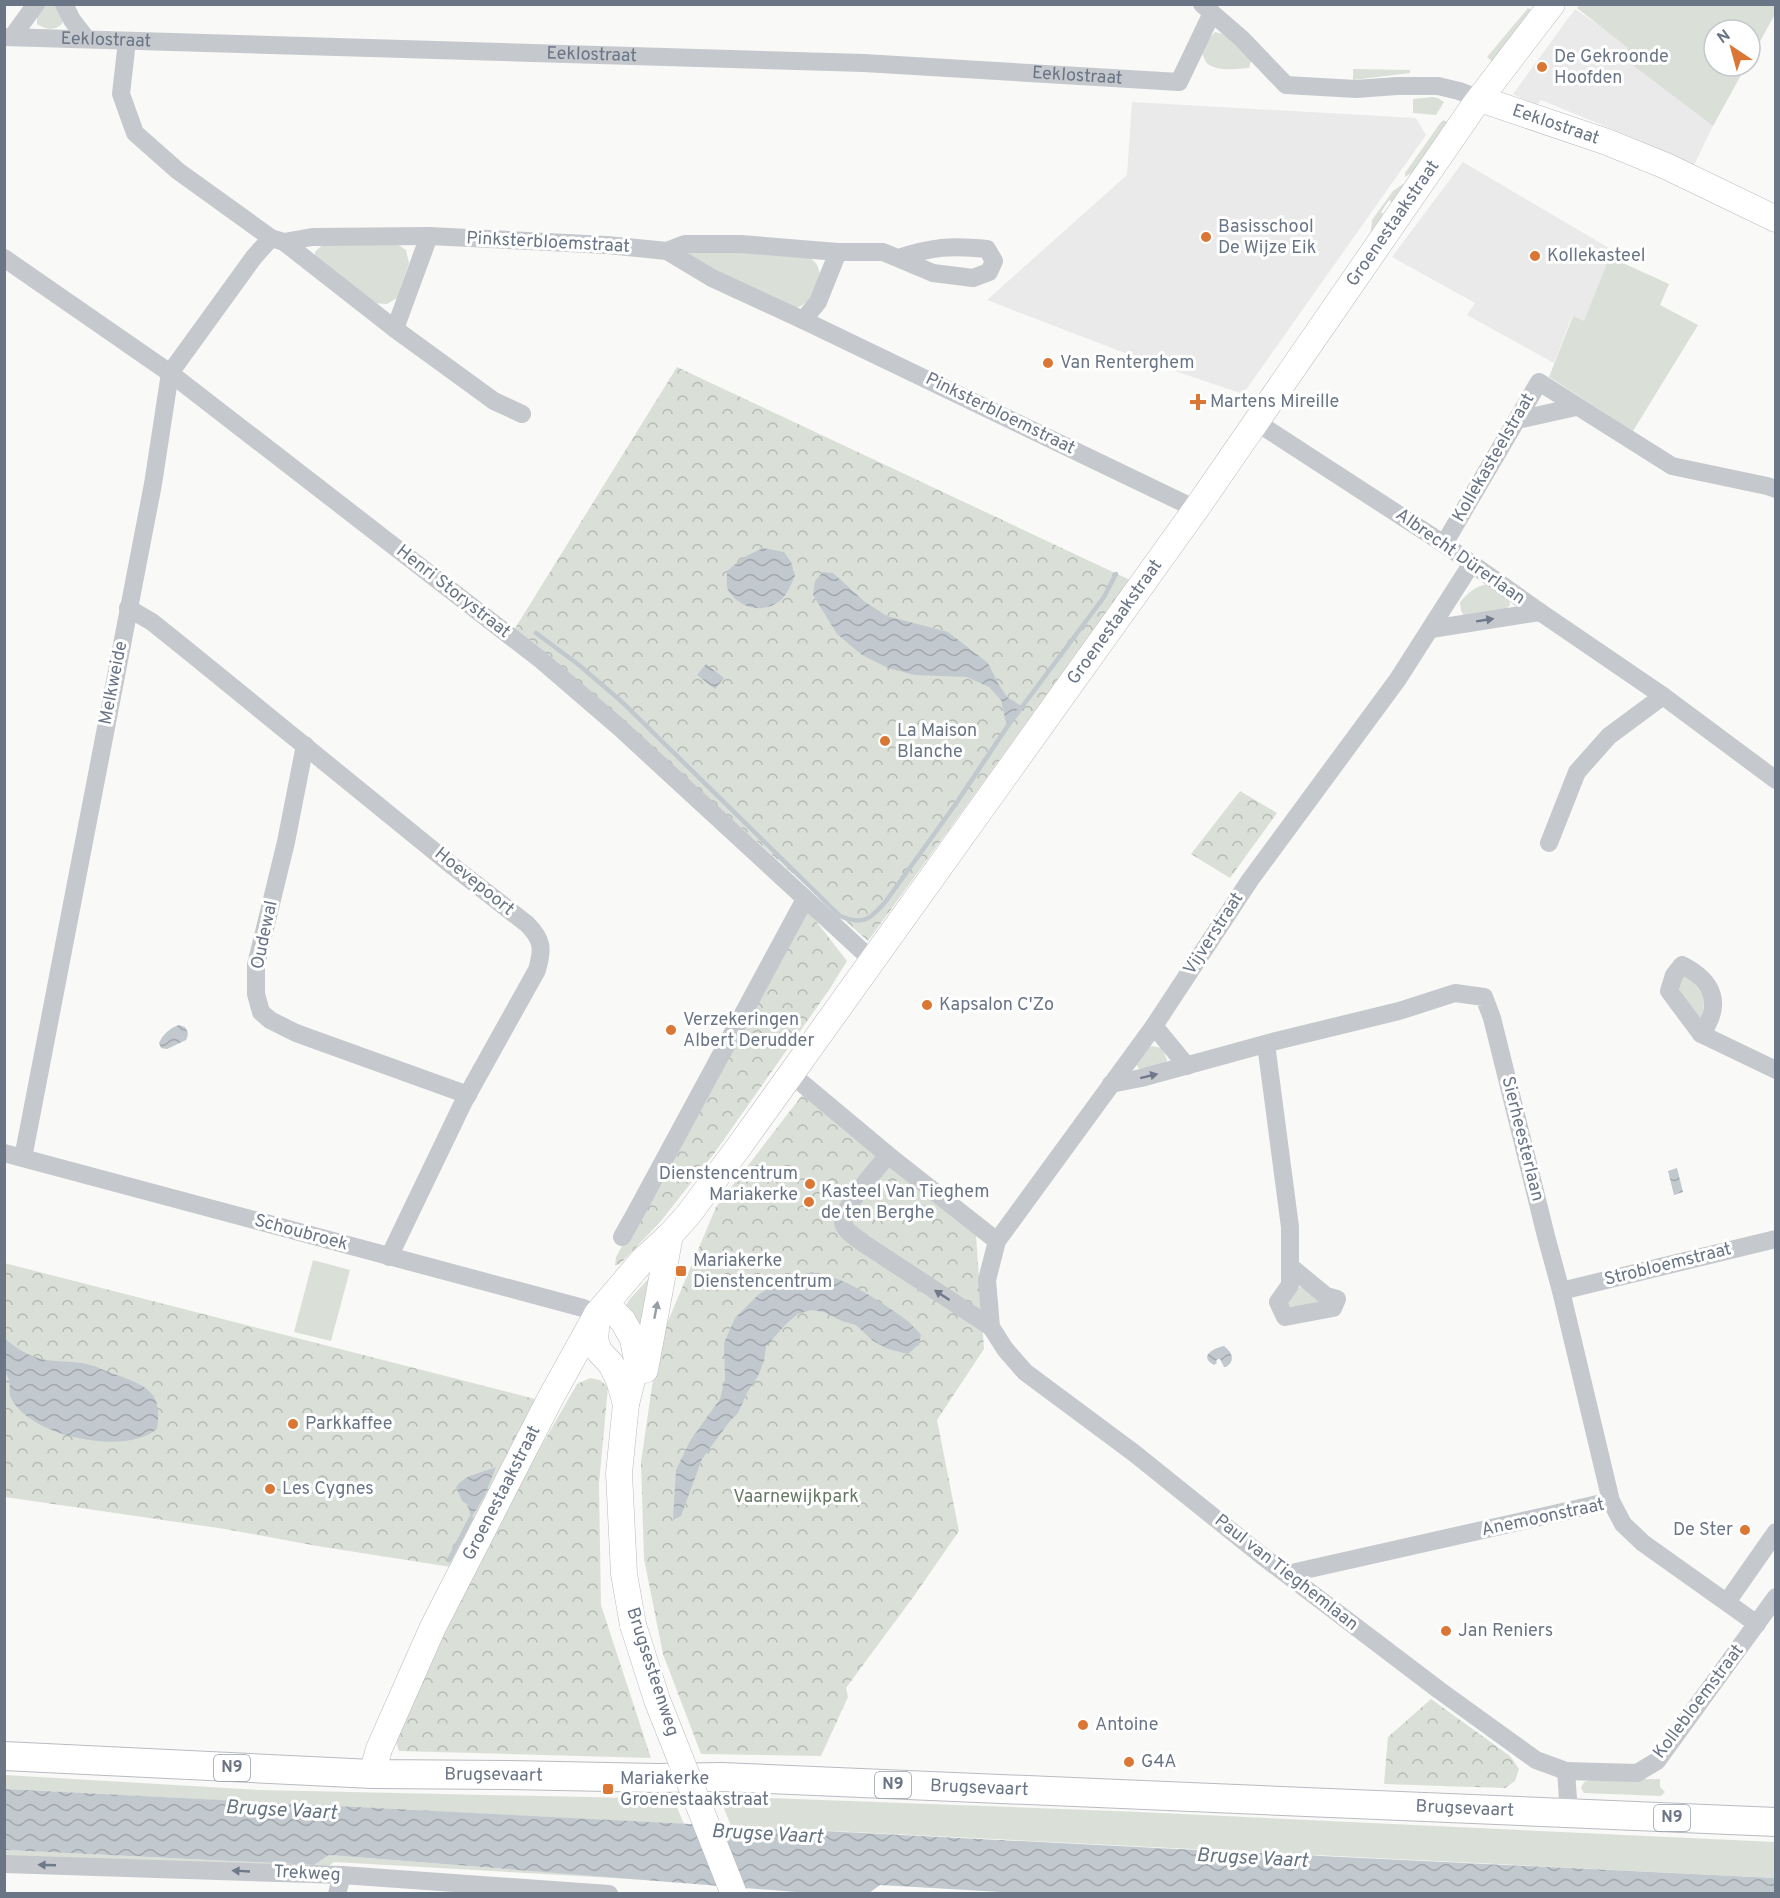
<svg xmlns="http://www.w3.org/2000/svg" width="1780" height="1898" font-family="Overpass,sans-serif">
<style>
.built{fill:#eaeaea}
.grass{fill:#dae0d8}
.forest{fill:url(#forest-crowns)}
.water{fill:url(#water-waves)}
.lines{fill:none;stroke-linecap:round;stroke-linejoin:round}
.stream{stroke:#c1c8ce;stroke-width:4.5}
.secondary-casing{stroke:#b8bbc0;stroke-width:27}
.primary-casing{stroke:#b8bbc0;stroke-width:30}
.street{stroke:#c5c8cc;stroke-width:18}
.secondary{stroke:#fff;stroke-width:26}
.primary{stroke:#fff;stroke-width:28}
.secondary-bridge-casing{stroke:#b8bbc0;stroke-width:27;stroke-linecap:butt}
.secondary-bridge{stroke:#fff;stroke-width:26}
.oneway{fill:#6f798a}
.oneway2{fill:#979eaa}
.poi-dot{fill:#db7735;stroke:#fff;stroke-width:2}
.labels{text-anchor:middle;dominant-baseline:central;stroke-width:6;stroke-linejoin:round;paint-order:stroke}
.shield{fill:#fff;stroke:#979eaa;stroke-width:1.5}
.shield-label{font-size:16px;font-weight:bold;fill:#6a7586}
.street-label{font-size:18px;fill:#6a7586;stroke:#fff}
.poi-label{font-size:18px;fill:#6a7586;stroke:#fff;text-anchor:start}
.park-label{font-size:18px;fill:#657964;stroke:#fff}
.water-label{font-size:20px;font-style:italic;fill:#667581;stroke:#fff}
</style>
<defs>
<pattern id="forest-crowns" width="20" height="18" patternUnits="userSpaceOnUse" patternTransform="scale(1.5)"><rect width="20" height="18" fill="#dae0d8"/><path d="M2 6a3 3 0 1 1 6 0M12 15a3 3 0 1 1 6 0" fill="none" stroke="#b5bab5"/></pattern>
<pattern id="water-waves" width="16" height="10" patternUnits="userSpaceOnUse" patternTransform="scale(1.5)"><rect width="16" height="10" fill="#c1c8ce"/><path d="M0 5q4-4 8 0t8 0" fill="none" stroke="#a1a7ad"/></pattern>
</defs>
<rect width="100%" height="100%" fill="#f9f9f7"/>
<g class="built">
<polygon points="1575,9 1630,47 1623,57 1713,126 1693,167 1636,139 1541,100 1537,106 1513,94"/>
<polygon points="1132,102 1416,118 1426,135 1243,394 1151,363 987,300 1127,175"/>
<polygon points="1463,162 1614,251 1609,258 1584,322 1572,316 1554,363 1467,315 1475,303 1392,257"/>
</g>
<g class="grass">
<polygon points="1580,4 1775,5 1775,14 1750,60 1750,30 1714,30 1714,66 1746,66 1713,126 1622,57 1628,48 1577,8"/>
<path d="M 45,5 L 57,5 L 63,18 L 62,24 C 54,31 46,30 37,24 L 37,16 Z"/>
<polygon points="1528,8 1534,11 1494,63 1487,57"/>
<path d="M 1215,32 L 1226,35 L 1251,61 L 1249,68 C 1238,69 1213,72 1206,62 C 1204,59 1203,55 1202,52 L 1206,42 Z"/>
<polygon points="1353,69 1410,70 1410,73 1353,80"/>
<polygon points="1432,97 1438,98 1444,102 1436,115 1413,113 1413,99"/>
<polygon points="1444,120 1448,123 1418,169 1405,177 1405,173 1441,122"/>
<polygon points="1403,184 1404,190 1394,204 1389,200 1381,212 1385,216 1370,238 1372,220 1393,191"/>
<polygon points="397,244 406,250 409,263 397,298 387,304 372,303 315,259 315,252 322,245"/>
<path d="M 692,250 L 805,256 C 817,260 819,267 821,279 C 814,292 810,304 794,309 L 686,256 Z"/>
<polygon points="1614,251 1628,258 1625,264 1669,284 1660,305 1698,325 1633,431 1549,377 1573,316 1584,321 1609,258"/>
<path d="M 1488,584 L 1509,599 L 1510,605 L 1506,609 L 1464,616 L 1461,611 L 1460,602 C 1468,593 1475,586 1488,584 Z"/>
<polygon points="1686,974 1705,997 1702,1016 1696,1021 1678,987 1680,979"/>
<polygon points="1152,1046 1162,1048 1167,1060 1165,1067 1139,1069 1136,1064 1146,1048"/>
<polygon points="313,1260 350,1270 331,1341 294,1332"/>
<polygon points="659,1267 647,1339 625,1308 629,1300"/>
<polygon points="1298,1287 1304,1288 1318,1299 1318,1302 1291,1307 1288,1304 1294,1291"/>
<polygon points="5,1775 260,1790 631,1798 649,1795 649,1807 673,1808 673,1798 684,1824 5,1789"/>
<polygon points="1592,1779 1660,1779 1660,1787 1665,1792 1661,1796 1584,1793 1581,1788 1584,1782"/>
<polygon points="719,1796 1140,1812 1775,1842 1775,1878 731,1826"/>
<polygon points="5,1850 314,1865 329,1855 648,1880 334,1862 324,1869 5,1858"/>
</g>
<g class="forest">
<polygon points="677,367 1130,580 868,941 608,708 514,630"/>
<polygon points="1240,791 1277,813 1230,878 1191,854"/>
<polygon points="806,908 847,961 829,990 713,1155 661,1221 621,1263 615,1266 616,1257"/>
<polygon points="803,1094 976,1235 984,1349 937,1420 959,1531 914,1596 846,1688 848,1697 821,1756 701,1754 663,1654 644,1559 641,1462 658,1345 716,1207"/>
<polygon points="4,1263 535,1399 534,1406 513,1442 451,1567 317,1546 225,1529 5,1497"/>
<polygon points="590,1378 600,1380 608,1387 599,1484 601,1605 651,1758 399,1751 394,1737 479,1554 577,1384"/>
<polygon points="1431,1699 1510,1756 1519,1769 1515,1781 1505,1788 1384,1784 1388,1737"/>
</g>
<g class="water">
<path d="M 763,548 L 784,552 L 791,562 L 795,576 C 791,584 787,595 781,600 C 763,615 739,608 728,590 C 726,585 727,577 727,571 L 744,557 Z"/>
<polygon points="823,572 833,573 865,602 887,616 948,632 988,663 999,685 1007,697 1023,707 1007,727 1001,700 989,687 967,677 915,675 888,668 862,655 837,634 813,595 815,581"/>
<polygon points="706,664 724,678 715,689 697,675"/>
<path d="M 179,1025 L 185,1027 C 188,1032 189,1034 186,1040 L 167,1049 L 161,1048 L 159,1043 C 163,1034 170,1028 179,1025 Z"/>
<polygon points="1677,1168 1683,1192 1674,1195 1668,1171"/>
<path d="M 812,1272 C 841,1278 852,1285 877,1300 C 895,1312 907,1318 921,1335 L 919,1344 L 908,1354 L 888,1349 L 873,1341 L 856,1325 L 842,1321 L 824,1312 L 811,1310 L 798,1314 L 787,1323 L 766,1346 L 764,1361 L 758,1376 L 748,1391 L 738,1413 L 730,1421 L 702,1459 L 681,1516 L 673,1520 L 676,1470 L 690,1441 L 720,1399 L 725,1379 L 724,1343 L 735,1318 L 759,1294 L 786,1279 Z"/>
<path d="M 5,1339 C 16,1348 27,1355 41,1359 C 54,1362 69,1361 82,1363 C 95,1365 104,1371 117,1375 C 148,1386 163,1393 157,1429 C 125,1456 30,1437 11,1398 C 8,1393 11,1386 9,1380 C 9,1379 6,1373 5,1372 C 2,1363 4,1349 5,1339 Z"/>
<path d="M 1224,1346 C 1232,1352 1236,1361 1226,1367 L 1224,1367 L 1220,1359 L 1218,1359 L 1216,1361 L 1217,1363 L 1214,1365 C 1198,1356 1214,1348 1224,1346 Z"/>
<path d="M 496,1467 L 484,1497 L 471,1518 L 468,1505 L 462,1501 L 456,1487 C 465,1474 482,1473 496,1467 Z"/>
<polygon points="5,1789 1157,1848 1775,1878 1776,1893 1033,1894 880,1885 869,1893 821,1894 329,1855 314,1865 5,1850"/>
</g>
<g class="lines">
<g class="stream">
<path d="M 536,633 L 579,665 L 621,701 L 840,916 C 863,926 871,919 886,901 L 955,805 L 1007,727 L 1104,597 L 1116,574"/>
<polyline points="449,1560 471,1518"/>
</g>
<g class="secondary-casing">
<g id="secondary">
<path id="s2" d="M 1480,99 L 1607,142 L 1666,166 L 1776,219"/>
<polyline points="597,1314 614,1312 623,1321 633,1339 637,1360 626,1404 619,1473 624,1574 633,1625"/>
<polyline points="597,1317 595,1340 599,1351 611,1364 619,1380 626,1404"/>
<polyline points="645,1370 670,1235"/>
<path id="s3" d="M 372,1774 L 379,1749 L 433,1627 L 550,1399 L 597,1314 L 643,1260 L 670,1235 L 688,1215 L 738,1148 L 1196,509 L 1474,106 L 1552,4"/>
</g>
</g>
<g class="primary-casing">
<g id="primary">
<path id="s4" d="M 4,1756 L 372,1774 L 509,1775 L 657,1778 L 721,1777 L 1776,1822"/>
</g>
</g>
<g class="street">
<polyline points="64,4 72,20 86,38"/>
<polyline points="1212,13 1241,38 1286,85 1356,89 1397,86 1438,86 1459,91 1480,99"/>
<path id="s1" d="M 4,37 L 864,63 L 1179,82 L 1212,13 L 1202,4"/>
<polyline points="12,37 36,4"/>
<polyline points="127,41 121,94 135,133 178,171 271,238 284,242 395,329 429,236 607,245 667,251 712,278 803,320 1196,509"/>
<polyline points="284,242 312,237 429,236"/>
<polyline points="667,251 685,244 741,244 838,252"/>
<polyline points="4,258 170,373 541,660 620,728 873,961"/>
<path d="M 803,320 L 818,302 L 838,252 L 883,252 L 933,273 L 973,278 L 989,272 L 994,261 L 987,249 C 951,245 932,247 898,258"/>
<polyline points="395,329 494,401 522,414"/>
<polyline points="1517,420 1576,407"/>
<polyline points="1256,422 1444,544 1540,612 1663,696 1776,780"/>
<polyline points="1444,544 1539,382 1672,466 1767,486 1776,489"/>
<polyline points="1472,563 1398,679 1250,880 1154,1026 997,1241 987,1280 991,1327 1005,1349 1025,1372 1134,1453 1261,1555 1439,1690 1536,1760 1566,1771 1569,1813"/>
<path d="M 128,608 L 152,622 L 182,646 L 450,864 L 527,924 C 543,940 543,949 537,970 L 464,1101 L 389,1257"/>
<polyline points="1431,629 1540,612"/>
<polyline points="305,745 286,842 256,965 256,994 261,1012 270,1020 296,1033 468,1095"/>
<polyline points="1549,843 1577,772 1609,736 1663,696"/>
<polyline points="1154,1026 1187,1066"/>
<path d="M 1701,1034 C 1723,1005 1714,981 1682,965 L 1674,975 L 1669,991 L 1701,1034 L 1776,1070"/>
<polyline points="1266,1044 1290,1227 1290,1285 1278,1302 1285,1317 1333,1308 1337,1299 1326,1296 1291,1267"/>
<polyline points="791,1074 888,1155 997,1241"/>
<polyline points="1111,1084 1141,1078 1276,1041 1399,1011 1455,993 1484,997 1492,1018 1546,1236 1561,1291 1611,1501 1623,1524 1643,1543 1757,1624"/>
<polyline points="4,1153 583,1308 597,1314"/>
<path d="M 888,1155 C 879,1166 841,1210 843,1222 C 844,1231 857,1238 863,1243 L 991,1327"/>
<polyline points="23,1158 153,484 170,373 254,257 271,238"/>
<polyline points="622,1237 636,1212 805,899"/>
<polyline points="1561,1291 1776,1239"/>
<polyline points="1287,1574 1611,1501"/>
<polyline points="1727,1602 1776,1532"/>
<polyline points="1566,1771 1637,1773 1657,1761 1776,1597"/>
<polyline points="4,1864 342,1875 609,1894"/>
<polyline points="337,1894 342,1875"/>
</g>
<use href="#secondary" class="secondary"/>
<use href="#primary" class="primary"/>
<g class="secondary-bridge-casing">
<polyline id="secondary-bridge" points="633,1625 657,1700 734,1894"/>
</g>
<use href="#secondary-bridge" class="secondary-bridge"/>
</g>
<defs><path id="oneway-solid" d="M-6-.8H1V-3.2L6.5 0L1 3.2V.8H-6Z" transform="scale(1.5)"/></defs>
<g class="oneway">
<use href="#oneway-solid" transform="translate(1485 620) rotate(-9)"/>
<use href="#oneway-solid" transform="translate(1149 1076) rotate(-14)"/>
<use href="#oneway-solid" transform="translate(942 1295) rotate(-147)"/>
<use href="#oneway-solid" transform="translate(47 1865) rotate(-178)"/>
<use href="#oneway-solid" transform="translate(241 1871) rotate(-177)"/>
</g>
<use class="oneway2" href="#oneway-solid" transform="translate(656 1310) rotate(-79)"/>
<g class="poi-dot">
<circle cx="1542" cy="67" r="6"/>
<circle cx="1206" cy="237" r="6"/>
<circle cx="1535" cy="256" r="6"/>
<circle cx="1048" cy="363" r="6"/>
<path d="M1195 393h6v6h6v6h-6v6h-6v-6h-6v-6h6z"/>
<circle cx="885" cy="741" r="6"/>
<circle cx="927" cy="1005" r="6"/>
<circle cx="671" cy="1030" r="6"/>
<circle cx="810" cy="1184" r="6"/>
<circle cx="809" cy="1202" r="6"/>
<rect x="675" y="1265" width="12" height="12" rx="3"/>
<circle cx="293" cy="1424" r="6"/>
<circle cx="270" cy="1489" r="6"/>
<circle cx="1745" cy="1530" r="6"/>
<circle cx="1446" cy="1631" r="6"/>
<circle cx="1083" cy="1725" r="6"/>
<circle cx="1129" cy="1762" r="6"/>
<rect x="602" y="1783" width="12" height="12" rx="3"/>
</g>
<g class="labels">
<g class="shield">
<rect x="214" y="1755" width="36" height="26" rx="4.5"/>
<rect x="875" y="1772" width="36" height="26" rx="4.5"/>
<rect x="1654" y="1805" width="36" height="26" rx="4.5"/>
</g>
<g class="shield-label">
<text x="232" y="1768">N9</text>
<text x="893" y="1785">N9</text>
<text x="1672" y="1818">N9</text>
</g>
<g class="street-label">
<text stroke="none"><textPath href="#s1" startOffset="102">Eeklostraat</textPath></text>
<text stroke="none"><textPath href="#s1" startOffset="588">Eeklostraat</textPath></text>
<text stroke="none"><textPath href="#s1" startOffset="1074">Eeklostraat</textPath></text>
<text stroke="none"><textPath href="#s2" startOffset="80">Eeklostraat</textPath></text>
<text stroke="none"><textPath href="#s3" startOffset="1864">Groenestaakstraat</textPath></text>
<text transform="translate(548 243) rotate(3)">Pinksterbloemstraat</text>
<text transform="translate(1000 414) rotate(26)">Pinksterbloemstraat</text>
<text transform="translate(1494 458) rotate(-60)">Kollekasteelstraat</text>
<text transform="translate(1460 557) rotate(35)">Albrecht Dürerlaan</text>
<text transform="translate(453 592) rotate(38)">Henri Storystraat</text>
<text stroke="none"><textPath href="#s3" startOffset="1378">Groenestaakstraat</textPath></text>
<text transform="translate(114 683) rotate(-79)">Melkweide</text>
<text transform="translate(474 882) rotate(39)">Hoevepoort</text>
<text transform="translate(1214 934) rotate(-57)">Vijverstraat</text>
<text transform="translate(265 935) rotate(-78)">Oudewal</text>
<text transform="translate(1522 1139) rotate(76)">Sierheesterlaan</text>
<text transform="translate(301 1233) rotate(15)">Schoubroek</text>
<text transform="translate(1668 1265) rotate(-14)">Strobloemstraat</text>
<text stroke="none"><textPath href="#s3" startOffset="310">Groenestaakstraat</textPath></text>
<text transform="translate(1543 1518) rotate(-12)">Anemoonstraat</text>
<text transform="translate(1286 1573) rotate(38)">Paul van Tieghemlaan</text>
<text transform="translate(652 1672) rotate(72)">Brugsesteenweg</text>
<text transform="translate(1699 1702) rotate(-53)">Kollebloemstraat</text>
<text stroke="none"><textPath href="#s4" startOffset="490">Brugsevaart</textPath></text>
<text stroke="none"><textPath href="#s4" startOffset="976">Brugsevaart</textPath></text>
<text stroke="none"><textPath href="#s4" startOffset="1462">Brugsevaart</textPath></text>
<text transform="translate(307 1874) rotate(3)">Trekweg</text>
</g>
<g class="poi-label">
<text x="1554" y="57">De Gekroonde<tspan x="1554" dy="21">Hoofden</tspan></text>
<text x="1218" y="227">Basisschool<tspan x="1218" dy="21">De Wijze Eik</tspan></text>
<text x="1547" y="256">Kollekasteel</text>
<text x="1060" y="363">Van Renterghem</text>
<text x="1210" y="402">Martens Mireille</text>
<text x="897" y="731">La Maison<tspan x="897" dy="21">Blanche</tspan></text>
<text x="939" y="1005">Kapsalon C'Zo</text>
<text x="683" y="1020">Verzekeringen<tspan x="683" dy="21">Albert Derudder</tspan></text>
<text x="798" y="1174" text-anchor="end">Dienstencentrum<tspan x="798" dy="21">Mariakerke</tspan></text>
<text x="821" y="1192">Kasteel Van Tieghem<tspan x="821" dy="21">de ten Berghe</tspan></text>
<text x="693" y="1261">Mariakerke<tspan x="693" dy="21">Dienstencentrum</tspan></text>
<text x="305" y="1424">Parkkaffee</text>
<text x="282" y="1489">Les Cygnes</text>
<text x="1733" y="1530" text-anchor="end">De Ster</text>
<text x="1458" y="1631">Jan Reniers</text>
<text x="1095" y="1725">Antoine</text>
<text x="1141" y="1762">G4A</text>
<text x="620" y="1779">Mariakerke<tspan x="620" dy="21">Groenestaakstraat</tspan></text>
</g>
<g class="park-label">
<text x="796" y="1497">Vaarnewijkpark</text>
</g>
<g class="water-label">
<text transform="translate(281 1811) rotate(3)">Brugse Vaart</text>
<text transform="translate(767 1835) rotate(3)">Brugse Vaart</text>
<text transform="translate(1252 1859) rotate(3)">Brugse Vaart</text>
</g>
</g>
<rect width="1780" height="1898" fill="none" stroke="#6a7586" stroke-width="12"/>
<g transform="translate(1732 48) rotate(324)"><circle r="28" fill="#ffffff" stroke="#c3c8cf" stroke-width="1.5"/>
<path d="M0-4.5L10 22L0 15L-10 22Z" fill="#db7735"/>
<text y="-9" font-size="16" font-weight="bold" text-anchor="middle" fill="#6a7586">N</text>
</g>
</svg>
